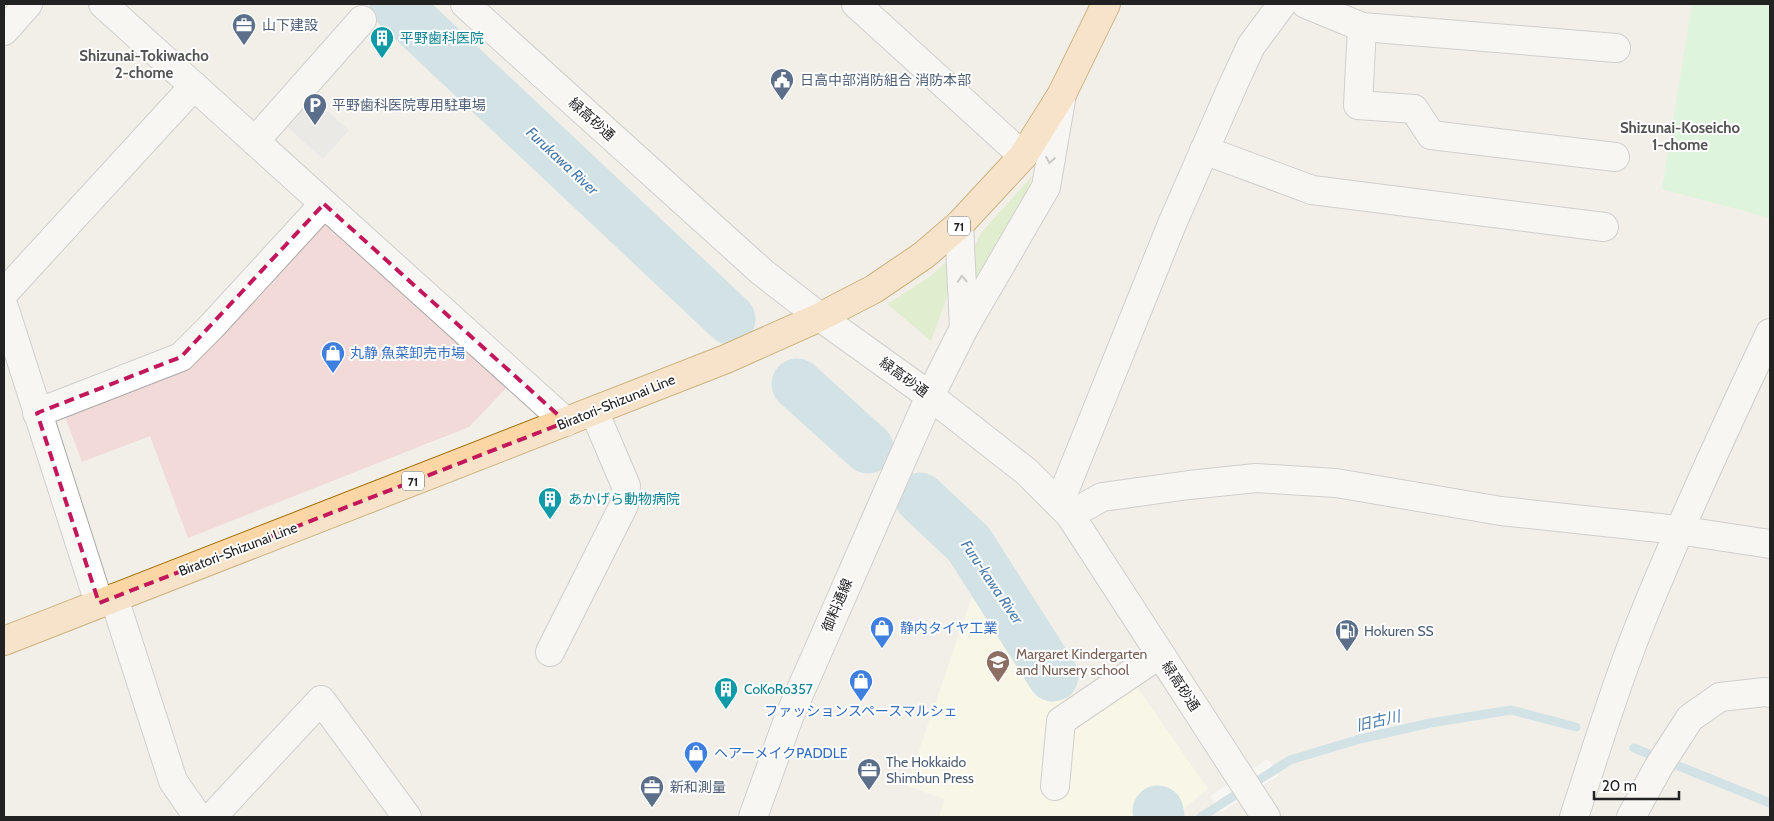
<svg xmlns="http://www.w3.org/2000/svg" width="1774" height="821" font-family="Cabin,'Noto Sans JP',sans-serif">
<style>
.commercial{fill:#f2dad9}
.education{fill:#ffffe5}
.grass{fill:#cdebb0}
.park{fill:#c8facc}
.parking{fill:#e2e2e2}
.pier{fill:#fff}
.lines{fill:none;stroke-linecap:round;stroke-linejoin:round}
.stream{stroke:#aad3df;stroke-width:9}
.river{stroke:#aad3df;stroke-width:51}
.minor-casing{stroke:#a9a9a9;stroke-width:30}
.major-casing{stroke:#a06b00;stroke-width:30}
.minor{stroke:#fff;stroke-width:28}
.major{stroke:#fcd6a4;stroke-width:28}
.oneway{stroke:#9c9c9c}
.marked{fill:none;stroke:#c2185b;stroke-width:4;stroke-dasharray:10 6;stroke-linejoin:round}
.labels{text-anchor:middle;dominant-baseline:central;stroke-width:4;stroke-linejoin:round;paint-order:stroke}
.shield{fill:#fff;stroke:#646464;stroke-width:1}
.shield-label{font-size:12px;font-weight:bold;fill:#222}
.service-label{font-size:14px;fill:#4e5e75;stroke:#fff;text-anchor:start}
.culture-label{font-size:14px;fill:#0d838f;stroke:#fff;text-anchor:start}
.street-label{font-size:14px;fill:#222;stroke:#fff}
.shop-label{font-size:14px;fill:#366cbe;stroke:#fff;text-anchor:start}
.education-label{font-size:14px;fill:#785e54;stroke:#fff;text-anchor:start}
.neighbourhood-label{font-size:15px;font-weight:bold;fill:#555;stroke:#fff}
.water-label{font-size:15px;font-style:italic;fill:#4a7aab;stroke:#fff}
</style>
<rect width="100%" height="100%" fill="#f2efe9"/>
<polygon class="commercial" points="324,214 511,383 469,427 188,538 150,436 82,462 64,414 189,364"/>
<polygon class="education" points="980,573 1066,700 1121,664 1208,789 1173,817 939,817 945,799 907,786"/>
<g class="grass">
<polygon points="1031,177 1029,191 973,298 973,249 981,233"/>
<polygon points="952,256 951,286 931,341 887,304 931,276"/>
</g>
<polygon class="park" points="1692,4 1770,4 1770,218 1662,189"/>
<polygon class="parking" points="306,93 349,130 323,159 281,121"/>
<polygon class="pier" points="1268,759 1279,775 1221,812 1210,796"/>
<g class="lines">
<g class="stream">
<polyline points="1634,748 1770,803"/>
<polyline points="1201,817 1290,760 1360,739 1430,723 1511,710 1576,727"/>
</g>
<g class="river">
<polyline points="395,4 730,319"/>
<polyline points="797,384 868,448"/>
<polyline points="920,498 969,544 1053,676"/>
<polyline points="1158,811 1159,817"/>
</g>
<g class="minor-casing">
<g id="minor">
<polyline points="103,4 566,422"/>
<polyline points="465,4 762,272 820,317 930,396 972,429 1027,472 1070,515 1266,817"/>
<polyline points="856,4 1023,156"/>
<polyline points="1306,4 1362,27 1616,48"/>
<polyline points="1362,27 1358,105 1414,109 1431,135 1615,157"/>
<polyline points="4,31 28,4"/>
<polyline points="255,141 362,20"/>
<polyline points="1204,150 1312,190 1604,227"/>
<polyline points="959,225 964,328"/>
<polyline points="4,293 194,86"/>
<polyline points="4,307 99,603"/>
<polyline points="37,413 181,357 211,327 324,204"/>
<polyline points="1059,504 1172,224 1233,85 1251,46 1282,4"/>
<polyline points="1070,515 1102,497 1189,485 1256,478 1336,483 1501,511 1678,530 1770,544"/>
<polyline points="114,598 173,781 198,817"/>
<polyline points="550,652 624,505 626,486 594,411"/>
<polyline points="1055,786 1061,721 1160,654"/>
<polyline points="212,817 321,700 407,817"/>
<polyline points="753,817 789,717 930,396 964,328 1046,187 1062,94"/>
<path d="M 1574,817 C 1595,754 1614,689 1639,627 C 1679,527 1724,430 1770,333"/>
<polyline points="1631,817 1659,766 1690,718 1720,697 1765,692 1770,693"/>
</g>
</g>
<g class="major-casing">
<polyline id="major" points="4,641 726,359 820,317 874,289 924,255 959,225 1023,156 1062,94 1106,4"/>
</g>
<use href="#minor" class="minor"/>
<use href="#major" class="major"/>
</g>
<defs><path id="oneway-chevron" d="M-2-3.5L2.5 0L-2 3.5" fill="none" stroke-width="1.6" stroke-linecap="round" stroke-linejoin="round" transform="scale(1.25)"/></defs>
<g class="oneway">
<use href="#oneway-chevron" transform="translate(1050 160) rotate(100)"/>
<use href="#oneway-chevron" transform="translate(962 279) rotate(-93)"/>
</g>
<path d="M0 0H1774V821H0ZM 324,204 L 566,422 L 99,603 L 37,413 L 181,357 Z" fill="#f2efe9" fill-opacity=".55" fill-rule="evenodd"/>
<path class="marked" d="M 324,204 L 566,422 L 99,603 L 37,413 L 181,357 Z"/>
<defs>
<g id="office-pin" transform="scale(1.25)"><path d="M0 17L-7.5 6A9.5 9.5 0 1 1 7.5 6Z" fill="#5c6f8a" stroke="#fff"/><path d="M-6-3h4V-5.5h4V-3h4V5H-6ZM-1-4.5V-3h2v-1.5ZM-6 0V1H6V0Z" fill="#fff"/></g>
<g id="building-pin" transform="scale(1.25)"><path d="M0 17L-7.5 6A9.5 9.5 0 1 1 7.5 6Z" fill="#0f9aa8" stroke="#fff"/><path d="M-4-6H4V6H1V3H-1V6H-4ZM-2.5-4.3h1.7v1.8h-1.7ZM.8-4.3h1.7v1.8H.8ZM-2.5-1h1.7V.8h-1.7ZM.8-1h1.7V.8H.8Z" fill="#fff"/></g>
<g id="civic-pin" transform="scale(1.25)"><path d="M0 17L-7.5 6A9.5 9.5 0 1 1 7.5 6Z" fill="#5c6f8a" stroke="#fff"/><path d="M-.6-6.5H3V-4.5H.6V-3L4-1V1h2V6H-6V1h2V-1L-.6-3ZM-1.2 2.5V6h2.4V2.5Z" fill="#fff"/></g>
<g id="parking-pin" transform="scale(1.25)"><path d="M0 17L-7.5 6A9.5 9.5 0 1 1 7.5 6Z" fill="#5c6f8a" stroke="#fff"/><path d="M-3.5-5.5H1a3.5 3.5 0 0 1 0 7H-1V5.5H-3.5ZM-1-3.4V-.6H.8a1.4 1.4 0 0 0 0-2.8Z" fill="#fff"/></g>
<g id="shop-pin" transform="scale(1.25)"><path d="M0 17L-7.5 6A9.5 9.5 0 1 1 7.5 6Z" fill="#3f7fe0" stroke="#fff"/><path d="M-5-2.5h2.3a2.7 3.5 0 0 1 5.4 0H5L5.5 6h-11ZM-1.5-2.5h3a1.5 2.3 0 0 0-3 0Z" fill="#fff"/></g>
<g id="fuel-pin" transform="scale(1.25)"><path d="M0 17L-7.5 6A9.5 9.5 0 1 1 7.5 6Z" fill="#5c6f8a" stroke="#fff"/><path d="M-5.5-6h7V0h2V4h1.3V-2.5L3-4.5l.8-.8L6-3V5H2.5V1h-1V6h-7ZM-4.2-4.7v3.2H.2V-4.7Z" fill="#fff"/></g>
<g id="school-pin" transform="scale(1.25)"><path d="M0 17L-7.5 6A9.5 9.5 0 1 1 7.5 6Z" fill="#8d6e63" stroke="#fff"/><path d="M0-5L7-2L0 1L-7-2ZM-4 1L0 2.5L4 1V4Q0 6-4 4Z" fill="#fff"/></g>
</defs>
<g fill-rule="evenodd">
<use href="#office-pin" x="244" y="25"/>
<use href="#building-pin" x="382" y="38"/>
<use href="#civic-pin" x="782" y="80"/>
<use href="#parking-pin" x="315" y="105"/>
<use href="#shop-pin" x="333" y="353"/>
<use href="#building-pin" x="550" y="499"/>
<use href="#shop-pin" x="882" y="628"/>
<use href="#fuel-pin" x="1347" y="631"/>
<use href="#school-pin" x="998" y="662"/>
<use href="#shop-pin" x="861" y="681"/>
<use href="#building-pin" x="726" y="689"/>
<use href="#shop-pin" x="696" y="753"/>
<use href="#office-pin" x="869" y="770"/>
<use href="#office-pin" x="652" y="787"/>
</g>
<g class="labels">
<g class="shield">
<rect x="948" y="216.5" width="22" height="19" rx="4"/>
<rect x="402" y="471.5" width="22" height="19" rx="4"/>
</g>
<g class="shield-label">
<text x="959" y="226">71</text>
<text x="413" y="481">71</text>
</g>
<g class="service-label">
<text x="262" y="25">山下建設</text>
<text x="800" y="80">日高中部消防組合 消防本部</text>
<text x="332" y="105">平野歯科医院専用駐車場</text>
<text x="1364" y="631">Hokuren SS</text>
<text x="886" y="762">The Hokkaido<tspan x="886" dy="16">Shimbun Press</tspan></text>
<text x="670" y="787">新和測量</text>
</g>
<g class="culture-label">
<text x="400" y="38">平野歯科医院</text>
<text x="568" y="499">あかげら動物病院</text>
<text x="744" y="689">CoKoRo357</text>
</g>
<g class="street-label">
<text transform="translate(592 119) rotate(42)">緑高砂通</text>
<text transform="translate(904 377) rotate(36)">緑高砂通</text>
<text transform="translate(616 402) rotate(-22)">Biratori-Shizunai Line</text>
<text transform="translate(238 549) rotate(-21)">Biratori-Shizunai Line</text>
<text transform="translate(837 605) rotate(-67)">御料通線</text>
<text transform="translate(1181 686) rotate(57)">緑高砂通</text>
</g>
<g class="shop-label">
<text x="350" y="353">丸静 魚菜卸売市場</text>
<text x="900" y="628">静内タイヤ工業</text>
<text x="861" y="711" text-anchor="middle">ファッションスペースマルシェ</text>
<text x="714" y="753">ヘアーメイクPADDLE</text>
</g>
<g class="education-label">
<text x="1016" y="654">Margaret Kindergarten<tspan x="1016" dy="16">and Nursery school</tspan></text>
</g>
<g class="neighbourhood-label">
<text x="144" y="56">Shizunai-Tokiwacho<tspan x="144" dy="17">2-chome</tspan></text>
<text x="1680" y="128">Shizunai-Koseicho<tspan x="1680" dy="17">1-chome</tspan></text>
</g>
<g class="water-label">
<text transform="translate(562 161) rotate(43)">Furukawa River</text>
<text transform="translate(992 582) rotate(56)">Furu-kawa River</text>
<text transform="translate(1378 721) rotate(-13)">旧古川</text>
</g>
</g>
<rect width="1774" height="821" fill="none" stroke="#222222" stroke-width="10"/>
<path d="M1594 791v8h85v-8" fill="none" stroke="#222222" stroke-width="2.5"/>
<text x="1602" y="791" font-size="15" fill="#222222" stroke="#ffffff" stroke-width="4" paint-order="stroke">20 m</text>
</svg>
